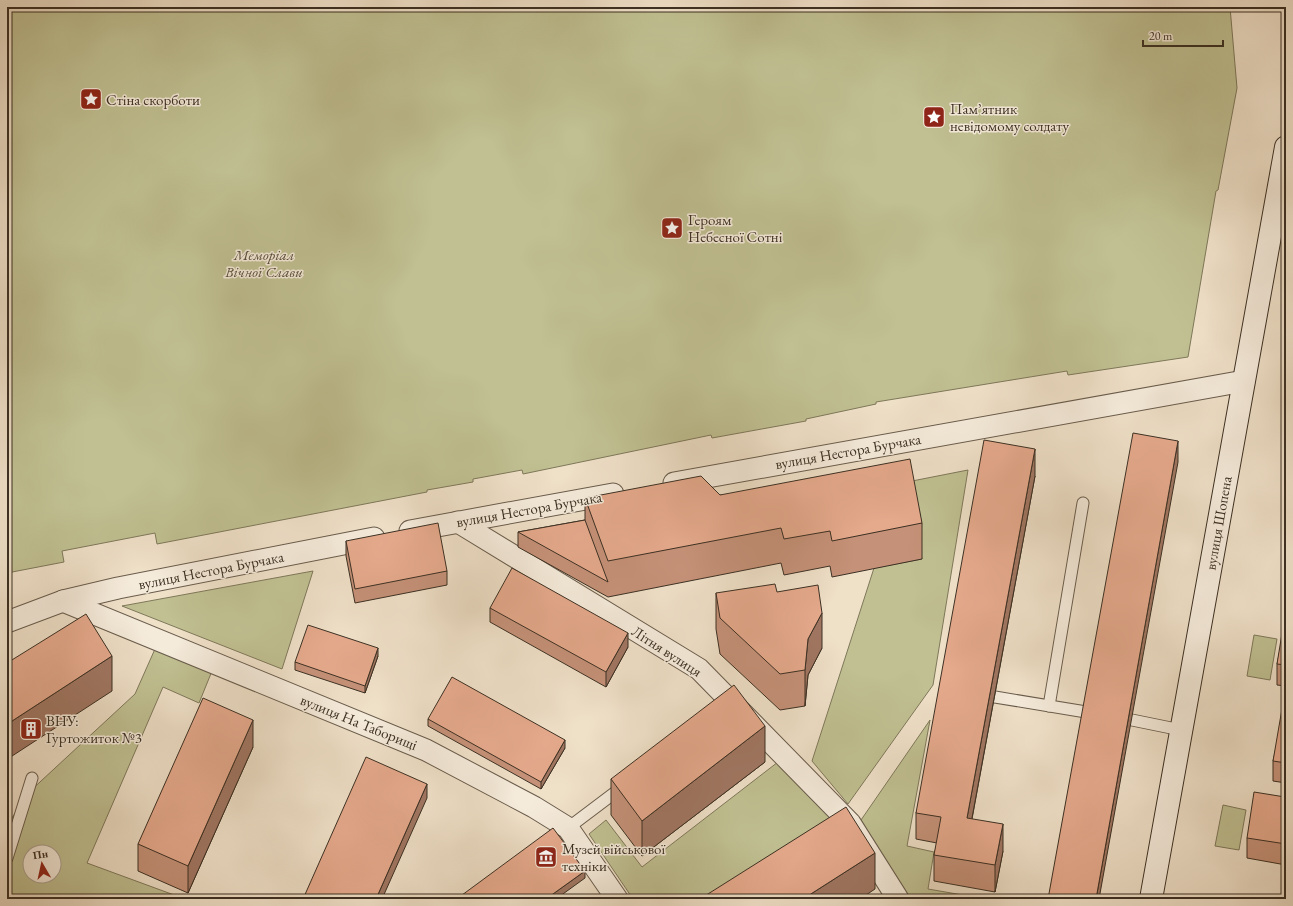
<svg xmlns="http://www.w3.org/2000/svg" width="1293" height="906" font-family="'EB Garamond',serif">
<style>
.green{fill:#c0c092;stroke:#7e785a;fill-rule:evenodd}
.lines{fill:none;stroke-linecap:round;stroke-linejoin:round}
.lane-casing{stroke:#695c4c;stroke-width:13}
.street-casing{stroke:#695c4c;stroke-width:23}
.secondary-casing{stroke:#3c3023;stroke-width:24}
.lane{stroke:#f5ebdb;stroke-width:11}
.street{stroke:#f5ebdb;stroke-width:21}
.secondary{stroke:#f5ebdb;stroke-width:22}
.wall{fill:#c59178;stroke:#3c3023}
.shaded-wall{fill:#a07662;stroke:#3c3023}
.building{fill:#e5a98c;stroke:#3c3023}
.labels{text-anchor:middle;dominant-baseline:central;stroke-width:3;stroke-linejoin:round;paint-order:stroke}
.poi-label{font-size:15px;fill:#3c3023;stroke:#f5ebdb;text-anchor:start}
.park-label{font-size:15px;font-style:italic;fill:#564d39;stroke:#f5ebdb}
.street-label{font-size:15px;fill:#3c3023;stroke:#f5ebdb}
</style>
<rect width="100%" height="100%" fill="#efe0c8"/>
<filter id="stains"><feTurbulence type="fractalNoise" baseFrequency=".005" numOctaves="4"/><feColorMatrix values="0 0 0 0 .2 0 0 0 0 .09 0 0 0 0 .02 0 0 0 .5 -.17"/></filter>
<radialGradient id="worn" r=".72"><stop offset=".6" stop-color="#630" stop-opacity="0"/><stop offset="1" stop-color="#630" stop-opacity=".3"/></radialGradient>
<g class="green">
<polygon points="7,7 1230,7 1237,88 1218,190 1216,191 1188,357 1068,375 1067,371 876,402 876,404 806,419 806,421 712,438 711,435 523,474 522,470 473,479 473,482 427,490 427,492 157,544 155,533 62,551 64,562 7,573"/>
<polygon points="968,470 933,685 848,804 812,761 874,568 922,559 907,482"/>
<polygon points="313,571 282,669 122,606"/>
<polygon points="1254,635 1277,639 1270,680 1247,676"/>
<path d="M 155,649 L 212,671 L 199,703 L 163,687 L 87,863 L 185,899 L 7,899 L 7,826 L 27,794 L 135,694 ZM 30,852 L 54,852 L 54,876 L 30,876 Z"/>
<polygon points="930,720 907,846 934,852 928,889 986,899 908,899 861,820"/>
<polygon points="778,762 833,819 712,899 633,899 589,834 606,820 642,867"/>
<polygon points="1223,805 1246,810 1239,850 1215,846"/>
</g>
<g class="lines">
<g class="lane-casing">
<g id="lane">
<polyline points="995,697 1086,712"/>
<polyline points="1049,706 1083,503"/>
<polyline points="1132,720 1181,730"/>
<polyline points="568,828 621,788"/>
<polyline points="7,858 32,778"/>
</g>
</g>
<g class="street-casing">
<g id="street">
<polyline points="674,483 1244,381"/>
<polyline points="458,522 699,669 850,823 898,899"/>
<polyline points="410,531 613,494"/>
<polyline points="63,601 426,750 534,807 568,828 617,899"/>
<polyline points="7,622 63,601 118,588 374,538"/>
</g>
</g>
<g class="secondary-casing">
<polyline id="secondary" points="1151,899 1286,147"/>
</g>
<use href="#lane" class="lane"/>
<use href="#street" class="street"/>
<use href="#secondary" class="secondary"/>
</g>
<g class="wall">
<polygon points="1035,476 972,819 1003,851 995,892 934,881 934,855 937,843 916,839 916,813"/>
<polygon points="720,495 922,523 922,559 832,577 830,566 784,575 781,563 608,597 518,547 518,532 585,520 585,498"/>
<polygon points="346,541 447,571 447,585 355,603 346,556"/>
<polygon points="716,593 822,648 808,675 805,706 780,710 720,654 716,629"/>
<polygon points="490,608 628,647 606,687 490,622"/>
<polygon points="1286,622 1286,686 1277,685 1277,664"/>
<polygon points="378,656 365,693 295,670 295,662"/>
<polygon points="1286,704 1286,783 1273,781 1273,761"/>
<polygon points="428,719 565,748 541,789 428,726"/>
<polygon points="253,747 188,893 138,871 138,844"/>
<polygon points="765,762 642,856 611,815 611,779"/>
<polygon points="1286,791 1286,865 1247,858 1247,838 1285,797"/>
</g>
<g class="shaded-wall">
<polygon points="1178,441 1178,462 1099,899 1096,899"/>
<polygon points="1035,449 1035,476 967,845 967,818"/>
<polygon points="822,613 822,648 808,675 805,706 805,670 808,639"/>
<polygon points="628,633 628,647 606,687 606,672"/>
<polygon points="378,648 378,656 365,693 365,686"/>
<polygon points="112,656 112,691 9,758 7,761 7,725 9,723"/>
<polygon points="253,720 253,747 188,893 188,866"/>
<polygon points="765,726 765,762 642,856 642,821"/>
<polygon points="565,740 565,748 541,789 541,782"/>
<polygon points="427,784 427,798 382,899 376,899"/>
<polygon points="1003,824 1003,851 995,892 995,865"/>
<polygon points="875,853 875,889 860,899 803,899"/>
<polygon points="585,871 585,878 556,899 546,899"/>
</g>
<g class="building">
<polygon points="1133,433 1178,441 1096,899 1048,899"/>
<polygon points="984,440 1035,449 967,818 1003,824 995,865 934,855 941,817 916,813"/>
<polygon points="910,459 922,523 832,541 830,531 784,539 781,528 608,561 585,498 701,476 720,495"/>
<polygon points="585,520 608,582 518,532"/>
<polygon points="438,523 447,571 355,589 346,541"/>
<polygon points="512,568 628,633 606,672 490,608"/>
<polygon points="775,584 777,592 818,585 822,613 808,639 805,670 780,674 720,618 716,593"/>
<polygon points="86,614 112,656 9,723 7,725 7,663"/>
<polygon points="1284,621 1286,622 1286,665 1277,664"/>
<polygon points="308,625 378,648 365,686 295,662"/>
<polygon points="452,677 565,740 541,782 428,719"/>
<polygon points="734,685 765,726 642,821 611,779"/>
<polygon points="203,698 253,720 188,866 138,844"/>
<polygon points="1283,703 1286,704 1286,763 1273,761"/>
<polygon points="366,757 427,784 376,899 303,899"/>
<polygon points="1286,791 1286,844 1247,838 1254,792 1285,797"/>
<polygon points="846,807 875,853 803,899 700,899"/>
<polygon points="553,828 585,871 546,899 459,899 458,898"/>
</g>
<defs>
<g id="sight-square" transform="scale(1.15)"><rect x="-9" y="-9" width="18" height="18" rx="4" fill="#8f2418" stroke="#f5ebdb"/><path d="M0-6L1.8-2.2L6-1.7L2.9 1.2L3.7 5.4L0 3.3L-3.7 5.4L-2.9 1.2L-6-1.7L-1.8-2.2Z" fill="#fff"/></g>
<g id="building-square" transform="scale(1.15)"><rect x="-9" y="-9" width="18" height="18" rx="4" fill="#8f2418" stroke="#f5ebdb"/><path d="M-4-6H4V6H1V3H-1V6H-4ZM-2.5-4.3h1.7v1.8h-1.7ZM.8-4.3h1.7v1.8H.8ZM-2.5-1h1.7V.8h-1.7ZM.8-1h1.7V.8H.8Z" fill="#fff"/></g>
<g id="museum-square" transform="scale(1.15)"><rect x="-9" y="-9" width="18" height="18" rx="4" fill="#8f2418" stroke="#f5ebdb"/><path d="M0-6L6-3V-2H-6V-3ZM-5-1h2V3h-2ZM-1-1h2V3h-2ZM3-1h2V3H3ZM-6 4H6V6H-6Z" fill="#fff"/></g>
</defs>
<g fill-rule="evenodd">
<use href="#sight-square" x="91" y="99"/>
<use href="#sight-square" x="934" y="117"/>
<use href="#sight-square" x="672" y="228"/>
<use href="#building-square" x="31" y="729"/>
<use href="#museum-square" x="546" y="857"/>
</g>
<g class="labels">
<g class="poi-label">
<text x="106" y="99">Стіна скорботи</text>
<text x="950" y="108">Пам’ятник<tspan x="950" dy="17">невідомому солдату</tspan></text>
<text x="688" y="219">Героям<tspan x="688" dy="17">Небесної Сотні</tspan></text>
<text x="46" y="720">ВНУ:<tspan x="46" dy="17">Гуртожиток №3</tspan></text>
<text x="562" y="848">Музей військової<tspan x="562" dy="17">техніки</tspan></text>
</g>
<g class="park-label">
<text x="264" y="254">Меморіал<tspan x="264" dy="17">Вічної Слави</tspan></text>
</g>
<g class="street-label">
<text transform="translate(848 451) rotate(-10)">вулиця Нестора Бурчака</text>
<text transform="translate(529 509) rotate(-10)">вулиця Нестора Бурчака</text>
<text transform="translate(1218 523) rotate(-80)">вулиця Шопена</text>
<text transform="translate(211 570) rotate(-11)">вулиця Нестора Бурчака</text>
<text transform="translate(667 651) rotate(33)">Літня вулиця</text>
<text transform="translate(359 722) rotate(22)">вулиця На Таборищі</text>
</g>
</g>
<rect width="1293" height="906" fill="none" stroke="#efe0c8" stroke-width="24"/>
<rect x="8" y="8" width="1277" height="890" fill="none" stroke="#3c3023" stroke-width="2"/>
<rect x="12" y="12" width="1269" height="882" fill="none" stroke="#3c3023"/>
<g transform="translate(42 864) rotate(351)"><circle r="19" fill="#f5ebdb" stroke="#aba091"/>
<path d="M0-3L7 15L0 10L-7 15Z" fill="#8f2418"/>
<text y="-6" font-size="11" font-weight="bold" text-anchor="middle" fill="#3c3023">Пн</text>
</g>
<path d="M1143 40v6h80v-6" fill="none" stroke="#3c3023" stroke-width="2"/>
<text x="1149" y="40" font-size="12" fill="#3c3023" stroke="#f5ebdb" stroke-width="3" paint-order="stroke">20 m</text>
<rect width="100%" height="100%" filter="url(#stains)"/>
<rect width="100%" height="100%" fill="url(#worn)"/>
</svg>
